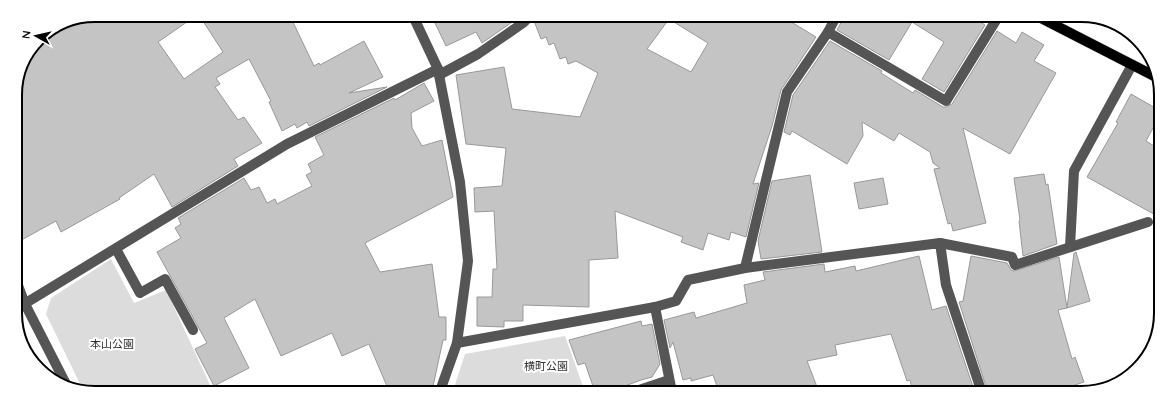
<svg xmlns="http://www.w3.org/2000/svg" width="1176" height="408" font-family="Quicksand,'Noto Sans JP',sans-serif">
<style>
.green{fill:#dcdcdc}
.building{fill:#c4c4c4;stroke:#999;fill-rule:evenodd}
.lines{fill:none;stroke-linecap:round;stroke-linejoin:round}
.major-casing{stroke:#dbdbdb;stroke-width:11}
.minor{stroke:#555;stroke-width:10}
.major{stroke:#000;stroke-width:10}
.labels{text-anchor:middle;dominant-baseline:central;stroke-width:4;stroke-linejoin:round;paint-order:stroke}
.park-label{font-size:11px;fill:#333;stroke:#fff}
.rim{fill:none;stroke:#000;stroke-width:2}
</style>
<rect width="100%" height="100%" fill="#fff"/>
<g class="green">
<polygon points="111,259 134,303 166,290 211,387 203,391 83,390 46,314 51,298"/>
<polygon points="565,336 585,392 453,391 465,354"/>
</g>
<g class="building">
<polygon points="95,15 197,15 158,42 184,79 223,52 199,15 290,16 314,66 319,63 320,65 364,41 383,77 349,93 387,87 309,126 307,122 297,128 295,124 282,131 269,102 271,101 249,59 216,78 220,84 215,87 238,120 244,117 262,143 234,159 238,166 172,207 154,174 119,198 120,199 61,232 56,221 16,243 15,90 21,64 39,38 64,21"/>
<polygon points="449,16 521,16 482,43 476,32 446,46 435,23"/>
<path d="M 536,16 L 783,17 L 816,37 L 781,90 L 772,126 L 753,184 L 759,183 L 746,237 L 731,232 L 729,240 L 708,233 L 703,250 L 681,242 L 683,237 L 615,211 L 618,258 L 589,260 L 589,307 L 523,305 L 523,321 L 504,321 L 504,327 L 477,326 L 477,297 L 492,297 L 493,269 L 497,269 L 494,211 L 475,212 L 474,188 L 502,186 L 506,148 L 466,144 L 456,75 L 504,67 L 512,109 L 580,117 L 598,73 L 576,61 L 568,64 L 566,57 L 560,59 L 554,43 L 549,45 L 546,37 L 541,39 L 534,21 ZM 669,19 L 708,43 L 691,72 L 647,49 Z"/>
<polygon points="844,17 972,17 985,25 944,92 922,79 944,42 912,22 889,60 837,30"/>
<polygon points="997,31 1016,43 1022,32 1044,45 1034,61 1056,73 1010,154 963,128 986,223 953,231 951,223 948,224 934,169 940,168 933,163 930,152 899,133 894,141 862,122 863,136 847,164 792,131 790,135 784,132 793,95 830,41 882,71 881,73 913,93 915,90 943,107 946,107 952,104"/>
<polygon points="424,83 434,101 411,113 412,128 422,146 442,140 453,197 365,243 380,272 432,264 439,317 446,317 446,340 443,340 432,391 389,391 369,344 342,356 332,333 281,356 255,299 224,318 249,368 214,386 195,349 207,343 157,252 181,238 175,228 181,224 178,218 244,178 251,190 259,187 267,203 275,199 277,204 312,186 306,175 312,172 308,164 324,155 315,137 394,98 395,100"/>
<polygon points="1131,94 1159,110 1159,117 1146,141 1159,149 1159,217 1087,177 1118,123 1116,122"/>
<polygon points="1044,174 1046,185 1048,184 1057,244 1023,256 1019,221 1020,220 1014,178"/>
<polygon points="810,175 822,252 761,259 758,241 772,181"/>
<polygon points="883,178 888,204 859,209 854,183"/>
<polygon points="1076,252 1090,301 1067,308 1074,253"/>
<polygon points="919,256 932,310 946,306 975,393 913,392 910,380 907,381 891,334 835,345 837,355 807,361 819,392 719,392 713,375 691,381 691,378 683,380 673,342 670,348 664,320 694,312 696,318 747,303 744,285 765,280 763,272 824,264 825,272 855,266 856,271"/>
<polygon points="971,256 1007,263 1011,270 1014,271 1059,257 1067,308 1058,310 1072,359 1075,357 1084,382 1051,393 988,393 959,302 963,301"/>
<polygon points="641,321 642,326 652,324 660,364 652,377 641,380 609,392 595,392 585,363 578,365 569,340"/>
</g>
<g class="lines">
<g class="major-casing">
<polyline id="major" points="1041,18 1160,79"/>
</g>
<g class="minor">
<polyline points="413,16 438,69 439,75 460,182 468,261 457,343 440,391"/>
<polyline points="828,32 946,101 998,17"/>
<polyline points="439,75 478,54 523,23 530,16"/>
<polyline points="940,243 1012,257 1015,265 1148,222"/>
<polyline points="1070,247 1074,171 1132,65"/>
<polyline points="116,249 140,293 165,279 193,330"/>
<polyline points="745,268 787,92 828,32 836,17"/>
<polyline points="16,280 25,304 67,386"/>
<polyline points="655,307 672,392"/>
<polyline points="16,309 287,144 438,69"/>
<polyline points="457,343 655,307 676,301 688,280 745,268 940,243 946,285 982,393"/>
<polyline points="633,392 669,380"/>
</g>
<use href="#major" class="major"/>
</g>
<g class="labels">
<g class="park-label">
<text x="112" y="344">本山公園</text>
<text x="546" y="366">横町公園</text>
</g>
</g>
<path d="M0 0H1176V408H0ZM95 22H1081A73 73 0 0 1 1154 95V313A73 73 0 0 1 1081 386H95A73 73 0 0 1 22 313V95A73 73 0 0 1 95 22Z" fill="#fff" fill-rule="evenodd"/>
<path class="rim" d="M95 22H1081A73 73 0 0 1 1154 95V313A73 73 0 0 1 1081 386H95A73 73 0 0 1 22 313V95A73 73 0 0 1 95 22Z"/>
<g transform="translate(36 36) rotate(278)" stroke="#ffffff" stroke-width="3" paint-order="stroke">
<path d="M0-3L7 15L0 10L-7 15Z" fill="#000000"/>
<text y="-6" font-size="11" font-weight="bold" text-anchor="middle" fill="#000000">N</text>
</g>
</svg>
